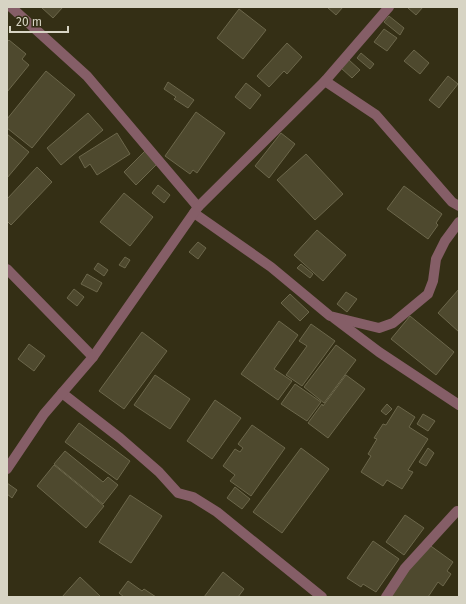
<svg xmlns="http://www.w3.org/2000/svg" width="466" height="604" font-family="'Fira Sans',sans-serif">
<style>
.building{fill:#4e492e;stroke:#6c674b}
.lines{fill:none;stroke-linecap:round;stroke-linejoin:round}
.minor{stroke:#855e67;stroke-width:10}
</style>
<rect width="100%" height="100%" fill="#342f15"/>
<g class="building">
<polygon points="41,7 63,7 53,18"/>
<polygon points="327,7 343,7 336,15"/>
<polygon points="409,7 423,7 416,15 408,8"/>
<polygon points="239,9 266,30 243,59 217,38"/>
<polygon points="389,16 404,28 400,35 384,22"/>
<polygon points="384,29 397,38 387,51 374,42"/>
<polygon points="9,40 26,54 22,59 29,65 7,92 7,42"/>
<polygon points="287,43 302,57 287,74 284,71 269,87 257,76"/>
<polygon points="414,50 429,63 420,74 404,61"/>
<polygon points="361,53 374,64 370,69 357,58"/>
<polygon points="349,60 360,70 352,78 341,68"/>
<polygon points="46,71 75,95 32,148 7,128 7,119"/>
<polygon points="448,76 458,84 439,108 429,100"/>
<polygon points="168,82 194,100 188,108 174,99 176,97 164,89"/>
<polygon points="246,83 261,95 250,109 235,97"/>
<polygon points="196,112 225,133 197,173 193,170 190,174 165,156"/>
<polygon points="88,113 103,130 61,165 47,148"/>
<polygon points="117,133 130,154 97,175 90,164 85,168 79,157"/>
<polygon points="281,133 295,144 269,178 255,166"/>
<polygon points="7,134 29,152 7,178"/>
<polygon points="145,151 157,164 136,185 124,172"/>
<polygon points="306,154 343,194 315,220 277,180"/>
<polygon points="37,167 52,182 11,225 7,221 7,199"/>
<polygon points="158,185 170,195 164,203 152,193"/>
<polygon points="404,186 442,214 436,223 438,225 428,239 387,209"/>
<polygon points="124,193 153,217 130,246 100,222"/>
<polygon points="317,230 346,255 323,281 294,255"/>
<polygon points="198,242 206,248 198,259 189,252"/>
<polygon points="125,257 130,260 125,268 119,265"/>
<polygon points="98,263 108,270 104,276 94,269"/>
<polygon points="301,264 313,274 310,278 297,268"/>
<polygon points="87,274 102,283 97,292 81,284"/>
<polygon points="74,289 84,297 77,306 67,298"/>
<polygon points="459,289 459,332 438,313"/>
<polygon points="346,292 357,299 347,312 337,304"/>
<polygon points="290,294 309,312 300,321 281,303"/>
<polygon points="410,316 454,352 436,375 391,339"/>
<polygon points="279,321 298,335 274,369 292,381 278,400 241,374"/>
<polygon points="311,324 335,341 302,386 286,375 307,346 299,341"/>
<polygon points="142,332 167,351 124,409 99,391"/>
<polygon points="29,344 45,356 34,371 18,359"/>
<polygon points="336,345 356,360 324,403 304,387"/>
<polygon points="155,375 190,399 170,429 134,405"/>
<polygon points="346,375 365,389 328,438 308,423 322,404 323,406"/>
<polygon points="295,384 321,402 307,421 281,404"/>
<polygon points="215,400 241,418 212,459 187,441"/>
<polygon points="387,404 392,409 386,415 381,411"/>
<polygon points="398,406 415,417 409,427 428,439 408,470 413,472 402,489 387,480 383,486 361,472 371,456 368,454 377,439 374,438 383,424 386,425"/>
<polygon points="423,414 435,421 428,431 417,424"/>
<polygon points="79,423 130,461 117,480 65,442"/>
<polygon points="252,425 285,448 251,496 230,481 235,475 223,466 235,449 240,452 243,448 238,444"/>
<polygon points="301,448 329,469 282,533 253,512"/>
<polygon points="428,448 434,453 426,466 419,462"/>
<polygon points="65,451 103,482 108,477 118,485 103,504 54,464"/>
<polygon points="54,465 104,506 86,528 37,486"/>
<polygon points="7,483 17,490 12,498 7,494"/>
<polygon points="235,487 250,499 242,509 227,498"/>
<polygon points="130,495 162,516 131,563 99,542"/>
<polygon points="405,515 424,528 404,555 386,542"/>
<polygon points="373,541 399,559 376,592 363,584 361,587 347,578"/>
<polygon points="428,544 453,562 447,571 451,574 443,586 438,582 428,597 389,597"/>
<polygon points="223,572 244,589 238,597 204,597"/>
<polygon points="80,577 101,597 62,597"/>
<polygon points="128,581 142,591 144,589 156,597 124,597 119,593"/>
</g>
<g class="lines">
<g class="minor">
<polyline points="11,7 87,76 198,207"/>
<polyline points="325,81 376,115 452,202 459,206"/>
<polyline points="194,213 271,267 330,316 379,328 393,323 428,294 433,281 436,259 445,241 459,222"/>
<polyline points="7,269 93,357"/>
<polyline points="334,318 379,352 459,405"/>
<polyline points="62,393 120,438 159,472 178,493 193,497 217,512 322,597"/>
<polyline points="7,469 44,414 93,357 198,207 325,81 389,7"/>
<polyline points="386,597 405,568 457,511"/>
</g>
</g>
<rect width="466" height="604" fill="none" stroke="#d7d4c4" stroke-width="16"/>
<path d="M10 26v6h58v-6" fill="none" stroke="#d7d4c4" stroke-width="2"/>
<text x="16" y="26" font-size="12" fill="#d7d4c4" stroke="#342f15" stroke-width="3" paint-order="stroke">20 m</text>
</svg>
